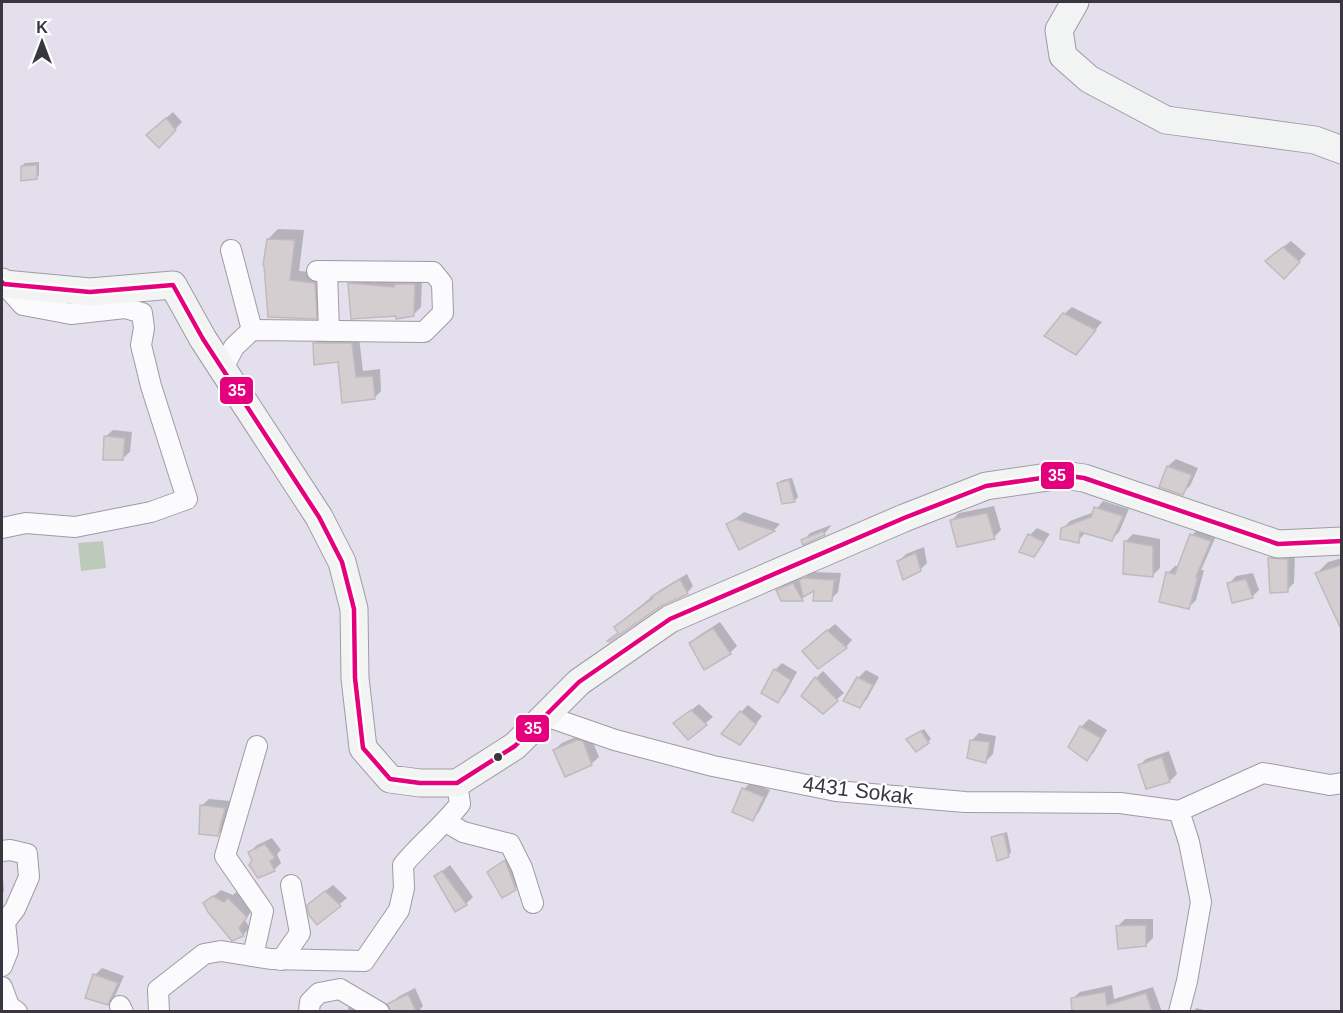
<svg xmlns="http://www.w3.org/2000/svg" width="1343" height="1013" font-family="Arial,sans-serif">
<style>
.green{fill:#bdc9ba}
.shadow{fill:#0003}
.building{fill:#d4ced0;stroke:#c0babd;stroke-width:1.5}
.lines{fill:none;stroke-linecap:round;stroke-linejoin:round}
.street-casing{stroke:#9f9ba5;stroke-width:22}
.secondary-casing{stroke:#9f9ba5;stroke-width:29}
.street{stroke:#fbfafc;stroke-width:20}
.secondary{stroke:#f2f4f3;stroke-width:27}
.bus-1-casing{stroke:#fff;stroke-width:9}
.bus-1{stroke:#e5007d;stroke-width:4.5}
.bus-dot{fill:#3a3640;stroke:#fff;stroke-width:2}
.labels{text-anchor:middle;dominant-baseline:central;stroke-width:4.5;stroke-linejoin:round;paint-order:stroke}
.street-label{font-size:21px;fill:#3a3640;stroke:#fff}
.line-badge{stroke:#fff;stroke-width:2}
.badge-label{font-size:16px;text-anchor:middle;font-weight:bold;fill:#fff}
</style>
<rect width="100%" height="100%" fill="#e4dfec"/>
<polygon class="green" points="103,541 106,568 81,571 78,543"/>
<g class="shadow">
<polygon points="173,112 182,122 159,146 155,128"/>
<polygon points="39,162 39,175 36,178 22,166 25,163"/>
<polygon points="278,229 304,230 299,271 325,273 326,307 316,317 269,315 268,239"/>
<polygon points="1291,241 1306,254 1291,270 1274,254"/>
<polygon points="357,277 422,277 421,307 414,314 398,315 350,284"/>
<polygon points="1072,307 1102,322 1076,353 1064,314"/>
<polygon points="322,336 359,337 363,371 380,369 381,391 374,398 340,360 315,343"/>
<polygon points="113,430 132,432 130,452 122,459 105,437"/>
<polygon points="1176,459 1198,468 1190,486 1182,493 1161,486 1168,466"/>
<polygon points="792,478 798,497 795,500 783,503 779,483 782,480"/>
<polygon points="1103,501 1129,509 1119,532 1112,539 1086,532 1078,541 1063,528 1070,521 1094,512"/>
<polygon points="994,506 1001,530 994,537 952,520 959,513"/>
<polygon points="744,512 780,524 774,530 740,548 728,524"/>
<polygon points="831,525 831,526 824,534 803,541 810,533"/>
<polygon points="1037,528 1050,534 1034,556 1030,535"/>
<polygon points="1199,528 1217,534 1201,570 1204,570 1196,600 1189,607 1168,573 1175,566 1179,566 1192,535"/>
<polygon points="1133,534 1160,539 1160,568 1153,575 1126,541"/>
<polygon points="924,547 927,563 920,570 899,561 906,554"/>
<polygon points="1277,551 1295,553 1294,583 1287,590 1270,559"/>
<polygon points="1342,558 1342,607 1334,609 1317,573 1328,562"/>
<polygon points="812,572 841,573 838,592 831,599 815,589 802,599 778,591 785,583 801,577 802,579"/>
<polygon points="1253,573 1259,590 1252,597 1229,584 1236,576"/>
<polygon points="687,574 693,586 687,593 660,605 611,639 619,632 616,627 623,620 660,590"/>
<polygon points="720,622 737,646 730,653 691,643 698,636"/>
<polygon points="835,624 852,640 846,647 811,644"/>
<polygon points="782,663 797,672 785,694 777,701 775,670"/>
<polygon points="866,670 879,677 867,699 860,706 845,700 859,677"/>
<polygon points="823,671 844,693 823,712 816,678"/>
<polygon points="699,704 713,717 688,738 675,723"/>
<polygon points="748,705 762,716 747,736 741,712"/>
<polygon points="1089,719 1107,730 1094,752 1087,759 1070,746 1082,726"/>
<polygon points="924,729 931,739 928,742 908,739"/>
<polygon points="585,733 590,735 599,757 591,764 554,750 562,743"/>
<polygon points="979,733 996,736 993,754 986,761 972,740"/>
<polygon points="1169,751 1177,774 1170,781 1139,766 1146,759"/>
<polygon points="751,782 770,790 759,812 752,820 744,789"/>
<polygon points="209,799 231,801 225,827 218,834 201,806"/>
<polygon points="1007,832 1011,852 1008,856 993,838 996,835"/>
<polygon points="272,838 281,850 277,854 281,863 274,870 254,862 250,852 257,845"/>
<polygon points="512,854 523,881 515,889 489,873"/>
<polygon points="450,865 473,897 466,904 436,876"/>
<polygon points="2,867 4,891 2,893"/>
<polygon points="333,885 347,898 317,923 316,898"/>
<polygon points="221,890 233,895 236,892 253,909 245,920 250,928 243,935 205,903"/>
<polygon points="1125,919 1153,919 1153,938 1146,945 1118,926"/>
<polygon points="102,968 124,976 115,996 108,1004 95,975"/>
<polygon points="1112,985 1114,999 1153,987 1162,1012 1133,1012 1132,1009 1116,1012 1073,1012 1072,999 1080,992"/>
<polygon points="415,988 423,1006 418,1012 393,1012 390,1004 398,997"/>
<polygon points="355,1001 363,1012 349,1012 348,1008"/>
<polygon points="1196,1008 1208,1011 1193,1012"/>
</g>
<g class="building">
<polygon points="166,118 176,130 159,148 146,135"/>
<polygon points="37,165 37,179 21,181 21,166"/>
<polygon points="267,239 295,240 290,280 315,283 317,319 268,317 264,266 263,265"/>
<polygon points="1283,247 1300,262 1284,279 1265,261"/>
<polygon points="348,283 394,287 394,284 415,284 414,316 396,319 396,316 351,319"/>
<polygon points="1063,313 1096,330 1076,355 1044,336"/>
<polygon points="313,343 352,343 356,377 373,376 375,399 342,403 338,362 314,365"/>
<polygon points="104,436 125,438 123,460 103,460"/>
<polygon points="1167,466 1192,475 1183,495 1159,487"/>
<polygon points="789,480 795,502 782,504 777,483"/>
<polygon points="1094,507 1123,516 1112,541 1080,532 1079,543 1060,539 1061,528 1091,517"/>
<polygon points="987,513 995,539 957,547 950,520"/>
<polygon points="736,519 775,531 739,550 726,524"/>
<polygon points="823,531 825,535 803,545 801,540"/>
<polygon points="1028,534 1044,542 1034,557 1019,552"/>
<polygon points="1190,534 1211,541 1196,577 1198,577 1189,609 1159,602 1166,572 1175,574"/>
<polygon points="1124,541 1153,546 1153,577 1123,574"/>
<polygon points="916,553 921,571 903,580 897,561"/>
<polygon points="1268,558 1288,559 1288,592 1270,593"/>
<polygon points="1341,565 1341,629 1315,573"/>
<polygon points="804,578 836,580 834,581 832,601 813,601 814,591 803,597 799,580"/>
<polygon points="680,579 688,594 661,606 609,642 607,641 618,633 614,627 653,598 651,597"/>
<polygon points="1246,579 1253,598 1232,603 1227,583"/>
<polygon points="793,583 803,601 781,601 776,590"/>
<polygon points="713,628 731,654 704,670 689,643"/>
<polygon points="827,630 847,648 818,669 802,651"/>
<polygon points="774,669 791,680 778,703 761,693"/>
<polygon points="815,677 838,701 823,714 801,696"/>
<polygon points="857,677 873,685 860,708 843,701"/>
<polygon points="691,710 707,725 688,740 673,723"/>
<polygon points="740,711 756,724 740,745 721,734"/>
<polygon points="1080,726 1101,738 1087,761 1068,747"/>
<polygon points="921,731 929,743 916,752 906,739"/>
<polygon points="577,740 583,741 592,765 565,777 553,750"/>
<polygon points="970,740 990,742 986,763 967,758"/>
<polygon points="1162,757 1170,782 1146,789 1138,765"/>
<polygon points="742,788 764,797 753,821 732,812"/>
<polygon points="200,805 225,808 218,836 199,834"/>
<polygon points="1004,834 1009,857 997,861 991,837"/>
<polygon points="265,844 275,858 270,861 275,871 258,878 249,865 252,861 248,852"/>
<polygon points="505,860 516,890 502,898 487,872"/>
<polygon points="442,871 467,905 455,912 434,876"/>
<polygon points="325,891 341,906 317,925 309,915 307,905"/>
<polygon points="213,896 224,902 228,898 247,917 239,928 244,936 232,941 208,912 203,903"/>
<polygon points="1146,925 1146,946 1118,949 1116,926"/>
<polygon points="93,974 118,983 108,1005 85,998"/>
<polygon points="1105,992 1107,1005 1146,993 1152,1011 1072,1011 1071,998"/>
<polygon points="408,994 416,1011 391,1011 387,1004"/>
</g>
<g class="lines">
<g class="street-casing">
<g id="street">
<polyline points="231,250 252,330"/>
<polyline points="327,272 329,331"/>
<polyline points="222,370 234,347 252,330 424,332 443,313 442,283 433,272 317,271"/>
<polyline points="2,528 26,523 75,527 151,512 187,499 151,386 141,345 144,328 142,313 125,308 71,314 23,305 4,284"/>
<polyline points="546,716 615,740 713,766 836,791 965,802 1120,803 1179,811"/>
<polyline points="446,822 463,832 510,844 522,868 533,903"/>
<polyline points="2,851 10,850 27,854 29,877 15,909 5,922 8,951 2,966"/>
<polyline points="253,956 263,911 225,856 257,746"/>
<polyline points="281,960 300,933 291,885"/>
<polyline points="2,987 9,1006 17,1012"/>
<polyline points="120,1006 123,1012"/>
<path d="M 159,1012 L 158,990 L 204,954 L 221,951 L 271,959 L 364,961 L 399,910 L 404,888 L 403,865 C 421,843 443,826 460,804 L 457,783"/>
<polyline points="309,1012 310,1002 319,993 340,989 379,1012"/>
<polyline points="1179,1012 1187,981 1201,902 1189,842 1179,811 1263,773 1330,785 1342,783"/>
</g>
</g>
<g class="secondary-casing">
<g id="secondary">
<polyline points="1075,2 1059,30 1063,56 1089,79 1166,120 1315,140 1342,150"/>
<polyline points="2,282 4,284 90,292 173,285 203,339 319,517 342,562 354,609 355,678 363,748 390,779 420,783 457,783 515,746 579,682 670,619 904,518 986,486 1062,475 1084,478 1278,544 1342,541"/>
</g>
</g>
<use href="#street" class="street"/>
<use href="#secondary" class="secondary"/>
<g class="bus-1-casing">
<polyline id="bus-1" points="2,282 4,284 90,292 173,285 203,339 319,517 342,562 354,609 355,678 363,748 390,779 420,783 457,783 515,746 579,682 670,619 904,518 986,486 1062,475 1084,478 1278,544 1342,541"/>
</g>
<use href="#bus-1" class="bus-1"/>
</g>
<circle class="bus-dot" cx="498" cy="757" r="5"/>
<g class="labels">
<g class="street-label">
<text transform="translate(858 790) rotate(7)">4431 Sokak</text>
</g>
</g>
<g class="line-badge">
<rect x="219" y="376" width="35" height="29" rx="6" fill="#e5007d"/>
<rect x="1040" y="461" width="35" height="29" rx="6" fill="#e5007d"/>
<rect x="515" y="714" width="35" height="29" rx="6" fill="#e5007d"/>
</g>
<g class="badge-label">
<text x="237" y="396">35</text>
<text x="1057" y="481">35</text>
<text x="533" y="734">35</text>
</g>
<rect width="1343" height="1013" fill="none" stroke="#3a3640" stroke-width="6"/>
<g transform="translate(42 42)" stroke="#ffffff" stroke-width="4.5" paint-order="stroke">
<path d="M0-4.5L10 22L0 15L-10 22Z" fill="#3a3640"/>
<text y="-9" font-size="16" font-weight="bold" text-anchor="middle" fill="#3a3640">K</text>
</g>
</svg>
